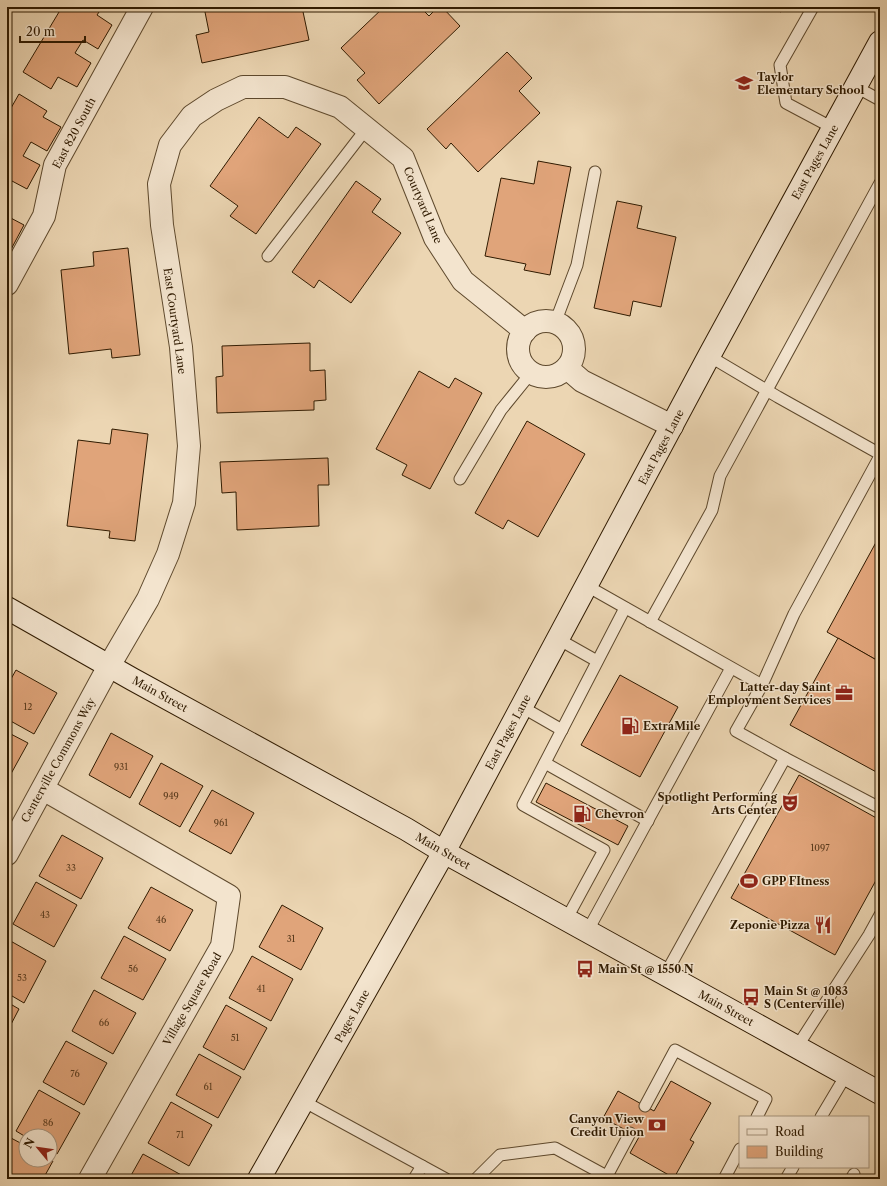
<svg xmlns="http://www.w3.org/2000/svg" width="887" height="1186" font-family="'Libre Caslon Text',serif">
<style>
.building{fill:#e0a47a;stroke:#2f1a00}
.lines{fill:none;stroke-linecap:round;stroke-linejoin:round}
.lane-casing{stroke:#5e492d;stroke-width:13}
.street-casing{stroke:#5e492d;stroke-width:24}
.secondary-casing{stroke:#2f1a00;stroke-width:24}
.lane{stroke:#f3e4ce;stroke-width:11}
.street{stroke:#f3e4ce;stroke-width:22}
.secondary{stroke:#f3e4ce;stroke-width:22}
.labels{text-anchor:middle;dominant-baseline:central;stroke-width:3;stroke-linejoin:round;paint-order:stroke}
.number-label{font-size:9px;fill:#5b3c1e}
.poi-label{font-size:11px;font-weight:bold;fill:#2f1a00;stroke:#f3e4ce;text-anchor:start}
.street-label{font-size:11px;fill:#2f1a00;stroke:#f3e4ce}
</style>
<rect width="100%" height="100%" fill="#ecd6b3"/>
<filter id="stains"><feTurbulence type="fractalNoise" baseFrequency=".005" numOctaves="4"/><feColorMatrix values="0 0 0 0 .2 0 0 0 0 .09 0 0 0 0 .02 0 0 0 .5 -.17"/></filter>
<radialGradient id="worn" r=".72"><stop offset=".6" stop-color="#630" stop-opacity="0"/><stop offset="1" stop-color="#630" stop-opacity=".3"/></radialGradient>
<g class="building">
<polygon points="62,7 98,7 101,9 97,15 112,25 98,49 83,40 75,53 91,63 77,87 58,77 51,89 23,72"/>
<polygon points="204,7 279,7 279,9 291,7 302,7 309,40 202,63 196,35 209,32"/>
<polygon points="384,7 420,7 429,16 438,7 442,7 460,26 379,104 357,80 365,73 341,48"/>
<polygon points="771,7 784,7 781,12"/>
<polygon points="507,52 532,78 519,91 540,113 478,172 451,143 446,149 427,129"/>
<polygon points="19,94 47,111 43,117 61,127 47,151 31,142 23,156 40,165 27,189 12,181 7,189 7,115"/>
<polygon points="259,117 288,138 296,127 321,144 256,234 230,216 238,206 210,186"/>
<polygon points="538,161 571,167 550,275 524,270 526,264 485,256 501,178 534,184"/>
<polygon points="356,181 381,199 372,212 401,233 351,303 319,280 314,288 292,272"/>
<polygon points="617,201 642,206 637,228 676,237 661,307 633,301 630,316 594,308"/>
<polygon points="7,216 24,225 8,255 7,254"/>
<polygon points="128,248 140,355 112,358 111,349 69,354 61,270 94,266 93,252"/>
<polygon points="310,343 310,371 325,370 326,400 314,401 314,410 217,413 216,377 223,376 222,346"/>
<polygon points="419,371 449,388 455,378 482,393 430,489 402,475 407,465 376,449"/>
<polygon points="527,421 585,454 538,537 508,520 503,529 475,513"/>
<polygon points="112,429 148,434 135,541 109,538 110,531 67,526 78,440 110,444"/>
<polygon points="328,458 329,485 318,485 319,526 237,530 236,492 222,493 220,462"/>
<polygon points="880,535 880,662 827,632"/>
<polygon points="838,638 880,662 880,774 790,725"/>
<polygon points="16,670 57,693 34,734 7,719 7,686"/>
<polygon points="620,675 678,707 640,777 581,745"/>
<polygon points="7,732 28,743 7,781"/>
<polygon points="111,733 153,756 130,798 89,775"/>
<polygon points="161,763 203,786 180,827 139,804"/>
<polygon points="799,775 880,820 880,873 835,955 731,898"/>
<polygon points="546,783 628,826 618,845 536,802"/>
<polygon points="212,790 254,813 231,854 189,831"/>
<polygon points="62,835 103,858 81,899 39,876"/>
<polygon points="36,882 77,905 54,947 13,924"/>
<polygon points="151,887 193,910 170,951 128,928"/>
<polygon points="282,905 323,928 301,970 259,947"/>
<polygon points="124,936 166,959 143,1000 101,978"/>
<polygon points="7,939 46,961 24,1003 7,993"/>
<polygon points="252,956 293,979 271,1021 229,998"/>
<polygon points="94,990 136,1013 113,1054 72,1031"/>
<polygon points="7,1002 19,1009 7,1032"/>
<polygon points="226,1005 267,1028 244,1070 203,1047"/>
<polygon points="66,1041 107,1063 84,1105 43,1082"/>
<polygon points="199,1054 241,1077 218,1118 176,1095"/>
<polygon points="671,1081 711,1103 690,1140 694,1142 674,1178 630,1153 639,1137 603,1118 618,1091 654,1111"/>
<polygon points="39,1090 80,1113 57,1154 50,1150 50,1136 26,1137 16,1131"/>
<polygon points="171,1102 212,1125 189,1166 148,1143"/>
<polygon points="11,1138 26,1146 26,1160 50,1159 53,1161 43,1179 7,1179 7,1146"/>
<polygon points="143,1154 185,1177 183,1179 129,1179"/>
</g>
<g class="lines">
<g class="lane-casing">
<g id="lane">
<polyline points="813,7 780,65 786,103 833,128"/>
<polyline points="856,87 880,100"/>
<polyline points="268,256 366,129"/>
<polyline points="555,323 577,265 595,172"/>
<polyline points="709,356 778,397 880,454"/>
<polyline points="460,479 501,410 531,373"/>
<polyline points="587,586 762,685"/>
<polyline points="650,622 712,510 720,476 880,183"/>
<polyline points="558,639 597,661"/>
<polyline points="522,707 562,730"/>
<polyline points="785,758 880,808"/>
<polyline points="545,763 648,821"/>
<polyline points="566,920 604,850 523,805 625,608"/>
<polyline points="587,932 731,668"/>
<polyline points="665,975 785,758 736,731 762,685 794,614 880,456"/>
<polyline points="797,1047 869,935 880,915"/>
<polyline points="303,1101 446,1179"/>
<polyline points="645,1106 675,1050 766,1099 757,1117"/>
<polyline points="821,1117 846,1075"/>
<polyline points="607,1176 630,1133"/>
<polyline points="414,1179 422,1166"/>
<polyline points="476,1179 500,1155 555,1148 612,1179"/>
<polyline points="724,1179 740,1149"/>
<polyline points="786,1179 793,1167"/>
<polyline points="851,1179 854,1174"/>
</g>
</g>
<g class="street-casing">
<g id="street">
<polyline points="7,284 44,216 55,165 142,7"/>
<circle cx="546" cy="349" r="28"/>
<polyline points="567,368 582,381 672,426"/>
<polyline points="43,789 229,896 222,946 90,1179"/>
<polyline points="7,854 109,666 148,599 168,554 184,503 189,446 181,347 162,225 159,184 170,145 192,116 216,100 243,87 285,87 340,107 403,158 435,238 463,281 525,331"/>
</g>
</g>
<g class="secondary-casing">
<g id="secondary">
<polyline points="7,608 132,679 406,829 444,852 880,1093"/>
<polyline points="259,1179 444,852 709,356 880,42"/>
</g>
</g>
<use href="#lane" class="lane"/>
<use href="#street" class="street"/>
<use href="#secondary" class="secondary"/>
</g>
<defs>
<g id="school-bare" transform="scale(1.38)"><path d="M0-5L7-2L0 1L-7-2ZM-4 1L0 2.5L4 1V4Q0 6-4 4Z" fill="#8f2418" stroke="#f3e4ce" stroke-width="2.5" paint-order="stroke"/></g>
<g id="office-bare" transform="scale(1.38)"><path d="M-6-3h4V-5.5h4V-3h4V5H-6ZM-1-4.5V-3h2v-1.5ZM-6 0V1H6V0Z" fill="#8f2418" stroke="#f3e4ce" stroke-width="2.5" paint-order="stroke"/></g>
<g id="fuel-bare" transform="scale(1.38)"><path d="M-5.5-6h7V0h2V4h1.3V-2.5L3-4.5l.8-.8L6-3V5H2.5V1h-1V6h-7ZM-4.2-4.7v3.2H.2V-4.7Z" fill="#8f2418" stroke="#f3e4ce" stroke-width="2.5" paint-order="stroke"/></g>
<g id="theatre-bare" transform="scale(1.38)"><path d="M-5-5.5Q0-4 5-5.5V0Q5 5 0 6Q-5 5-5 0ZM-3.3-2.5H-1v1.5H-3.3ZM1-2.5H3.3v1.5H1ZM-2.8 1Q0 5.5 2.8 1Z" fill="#8f2418" stroke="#f3e4ce" stroke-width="2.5" paint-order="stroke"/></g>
<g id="stadium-bare" transform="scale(1.38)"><path d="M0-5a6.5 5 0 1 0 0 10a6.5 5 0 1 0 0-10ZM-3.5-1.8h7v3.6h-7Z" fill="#8f2418" stroke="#f3e4ce" stroke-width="2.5" paint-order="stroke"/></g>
<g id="restaurant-bare" transform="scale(1.38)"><path d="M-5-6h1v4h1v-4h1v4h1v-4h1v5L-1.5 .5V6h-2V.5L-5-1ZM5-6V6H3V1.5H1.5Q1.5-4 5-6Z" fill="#8f2418" stroke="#f3e4ce" stroke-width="2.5" paint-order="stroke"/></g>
<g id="bus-bare" transform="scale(1.38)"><path d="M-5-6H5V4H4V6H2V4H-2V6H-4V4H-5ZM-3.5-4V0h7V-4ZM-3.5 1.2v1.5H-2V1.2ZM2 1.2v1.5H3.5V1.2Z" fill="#8f2418" stroke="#f3e4ce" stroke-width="2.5" paint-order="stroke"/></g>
<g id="bank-bare" transform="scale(1.38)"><path d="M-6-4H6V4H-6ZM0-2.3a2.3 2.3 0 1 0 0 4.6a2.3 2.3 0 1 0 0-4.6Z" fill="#8f2418" stroke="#f3e4ce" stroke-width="2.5" paint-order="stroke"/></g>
</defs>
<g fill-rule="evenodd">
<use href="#school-bare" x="744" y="83"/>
<use href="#office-bare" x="844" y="693"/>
<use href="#fuel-bare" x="630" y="726"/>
<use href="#theatre-bare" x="790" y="803"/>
<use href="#fuel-bare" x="582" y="814"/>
<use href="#stadium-bare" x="749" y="881"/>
<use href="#restaurant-bare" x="823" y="925"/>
<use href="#bus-bare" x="585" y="969"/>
<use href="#bus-bare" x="751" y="997"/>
<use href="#bank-bare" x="657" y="1125"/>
</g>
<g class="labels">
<g class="number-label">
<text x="28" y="706">12</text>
<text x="121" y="766">931</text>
<text x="171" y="795">949</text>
<text x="221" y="822">961</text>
<text x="820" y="847">1097</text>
<text x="71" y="867">33</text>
<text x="45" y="914">43</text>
<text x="161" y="919">46</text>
<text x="291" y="938">31</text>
<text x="133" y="968">56</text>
<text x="22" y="977">53</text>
<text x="261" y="988">41</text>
<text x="104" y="1022">66</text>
<text x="235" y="1037">51</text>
<text x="75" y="1073">76</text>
<text x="208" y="1086">61</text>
<text x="48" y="1122">86</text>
<text x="180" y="1134">71</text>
</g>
<g class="poi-label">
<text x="757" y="77">Taylor<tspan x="757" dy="13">Elementary School</tspan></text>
<text x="831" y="687" text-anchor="end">Latter-day Saint<tspan x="831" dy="13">Employment Services</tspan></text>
<text x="643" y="726">ExtraMile</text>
<text x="777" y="797" text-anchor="end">Spotlight Performing<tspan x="777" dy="13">Arts Center</tspan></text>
<text x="595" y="814">Chevron</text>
<text x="762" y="881">GPP FItness</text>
<text x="810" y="925" text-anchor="end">Zeponie Pizza</text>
<text x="598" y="969">Main St @ 1550 N</text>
<text x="764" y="991">Main St @ 1083<tspan x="764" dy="13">S (Centerville)</tspan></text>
<text x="644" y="1119" text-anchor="end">Canyon View<tspan x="644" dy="13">Credit Union</tspan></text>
</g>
<g class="street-label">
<text transform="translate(74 133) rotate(-62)">East 820 South</text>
<text transform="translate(815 162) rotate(-61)">East Pages Lane</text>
<text transform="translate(423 205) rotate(67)">Courtyard Lane</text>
<text transform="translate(175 321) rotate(82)">East Courtyard Lane</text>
<text transform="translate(661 447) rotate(-62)">East Pages Lane</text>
<text transform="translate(160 694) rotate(29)">Main Street</text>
<text transform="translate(508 732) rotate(-62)">East Pages Lane</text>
<text transform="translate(58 760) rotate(-61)">Centerville Commons Way</text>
<text transform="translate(443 851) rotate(30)">Main Street</text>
<text transform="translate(192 999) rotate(-60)">Village Square Road</text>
<text transform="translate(726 1008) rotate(29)">Main Street</text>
<text transform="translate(352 1016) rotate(-61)">Pages Lane</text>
</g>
</g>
<rect width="887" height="1186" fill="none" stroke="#ecd6b3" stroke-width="24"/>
<rect x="8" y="8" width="871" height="1170" fill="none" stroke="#2f1a00" stroke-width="2"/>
<rect x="12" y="12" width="863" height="1162" fill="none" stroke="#2f1a00"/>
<rect x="739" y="1116" width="130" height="52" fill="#f3e4ce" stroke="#a5937c"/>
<rect x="747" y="1129" width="20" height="6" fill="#f3e4ce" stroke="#a5937c"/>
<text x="775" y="1136" font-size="12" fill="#2f1a00">Road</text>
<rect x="747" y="1146" width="20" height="12" fill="#e0a47a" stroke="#a5937c"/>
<text x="775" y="1156" font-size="12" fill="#2f1a00">Building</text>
<g transform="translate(38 1148) rotate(299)"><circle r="19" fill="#f3e4ce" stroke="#a5937c"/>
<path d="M0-3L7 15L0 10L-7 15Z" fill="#8f2418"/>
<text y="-6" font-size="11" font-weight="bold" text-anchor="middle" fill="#2f1a00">N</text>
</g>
<path d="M20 36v6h65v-6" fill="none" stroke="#2f1a00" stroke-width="2"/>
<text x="26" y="36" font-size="12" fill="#2f1a00" stroke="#f3e4ce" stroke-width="3" paint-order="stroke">20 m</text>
<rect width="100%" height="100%" filter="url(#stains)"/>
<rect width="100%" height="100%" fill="url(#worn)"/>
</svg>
